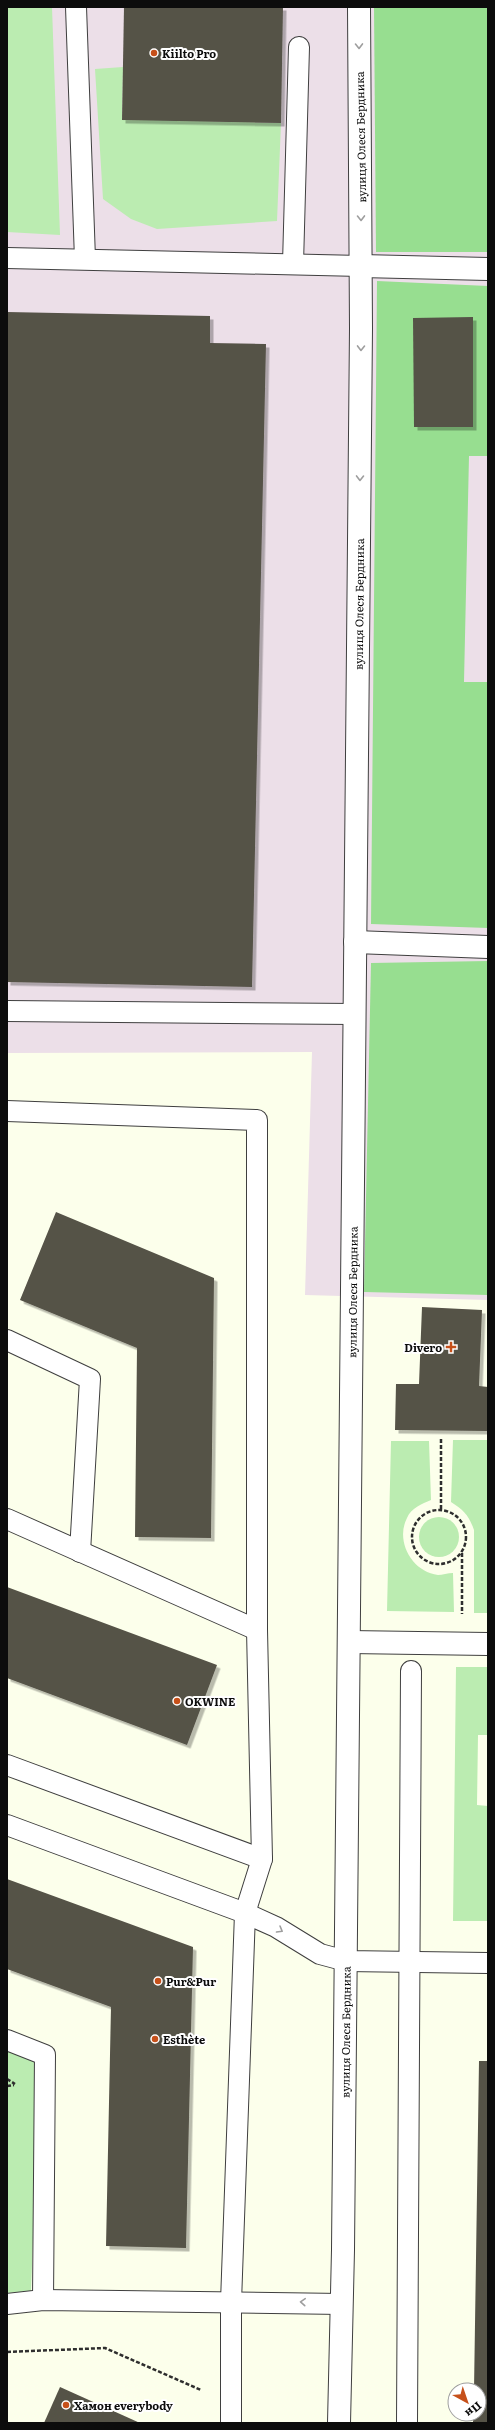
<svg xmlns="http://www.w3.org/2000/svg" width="495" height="2430" font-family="Literata,serif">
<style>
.industrial{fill:#ecdfe8}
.green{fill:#bbecb1}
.forest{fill:#97de90}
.building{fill:#555247;filter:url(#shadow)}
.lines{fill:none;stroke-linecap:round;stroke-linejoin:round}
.service-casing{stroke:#3f3f3f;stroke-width:22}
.minor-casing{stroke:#3f3f3f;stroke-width:24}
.path{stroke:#2e2e2e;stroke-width:2.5;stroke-dasharray:4 2;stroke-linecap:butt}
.service{stroke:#fff;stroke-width:20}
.minor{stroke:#fff;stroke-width:22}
.oneway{stroke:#9e9e9e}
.poi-dot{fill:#c6501a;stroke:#fff;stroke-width:1.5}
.labels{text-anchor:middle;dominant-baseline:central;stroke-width:4;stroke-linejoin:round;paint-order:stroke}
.poi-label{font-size:11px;font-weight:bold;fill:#0c0c0c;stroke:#fff;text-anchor:start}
.street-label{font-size:11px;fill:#0c0c0c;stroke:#fff}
</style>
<defs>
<filter id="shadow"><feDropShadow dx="3.5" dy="3.5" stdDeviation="0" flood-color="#0004"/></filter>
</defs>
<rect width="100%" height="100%" fill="#fcffeb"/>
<polygon class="industrial" points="7,7 488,7 488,1300 305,1295 312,1052 7,1053"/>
<g class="green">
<polygon points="7,7 52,7 60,235 7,232"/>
<polygon points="123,67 122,119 281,123 277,221 157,229 131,219 103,199 95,69"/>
<path d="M 453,1440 L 488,1440 L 488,1613 L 474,1613 L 474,1530 C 469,1516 464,1510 451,1502 Z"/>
<path d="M 391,1441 L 429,1441 L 431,1500 C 422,1504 411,1508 407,1518 C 395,1541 412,1572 438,1575 C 442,1575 448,1573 453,1573 L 454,1612 L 387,1611 Z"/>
<circle cx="439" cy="1537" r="20"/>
<polygon points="456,1667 488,1667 488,1735 478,1735 477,1805 488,1806 488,1921 453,1921"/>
<polygon points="7,2045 40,2058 31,2291 7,2293"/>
</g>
<g class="forest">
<polygon points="374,7 488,7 488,252 376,252"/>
<polygon points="377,281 488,286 488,456 469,456 464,682 488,682 488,928 371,924"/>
<polygon points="488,961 488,1295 364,1292 371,963"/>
</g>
<g class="building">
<polygon points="124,7 283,7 281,123 122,120"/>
<polygon points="7,312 210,316 210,343 266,344 252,987 7,982"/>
<polygon points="473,317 473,427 414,427 413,318"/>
<polygon points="56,1212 214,1278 211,1538 135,1537 137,1348 20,1300"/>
<polygon points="422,1307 482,1310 479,1386 488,1387 487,1431 395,1430 396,1384 419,1384"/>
<polygon points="7,1587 217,1665 187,1745 7,1678"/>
<polygon points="7,1879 193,1947 186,2248 106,2246 111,2007 7,1969"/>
<polygon points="479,2061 488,2061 488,2423 473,2423 473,2414 479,2414 479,2390 474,2390"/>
<polygon points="60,2387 140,2423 44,2423"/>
</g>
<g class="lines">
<g class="service-casing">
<g id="service">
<polyline points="76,7 85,259"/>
<polyline points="7,258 361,266"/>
<polyline points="293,264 299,47"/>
<polyline points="7,1011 355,1014"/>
<polyline points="7,1111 257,1120 257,1630 262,1859"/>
<polyline points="7,1340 90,1379 80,1552"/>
<polyline points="7,1519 257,1630"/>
<polyline points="7,1765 262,1859 245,1913 276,1927 320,1954 346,1961 488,1963"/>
<polyline points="7,1825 245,1913 231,2302 231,2423"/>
<polyline points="7,2040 45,2055 43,2300"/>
<polyline points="7,2304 43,2300 342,2304"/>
<polyline points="407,2423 411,1671"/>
</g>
</g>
<g class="minor-casing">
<g id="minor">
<polyline points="361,266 488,269"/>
<polyline points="355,942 488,947"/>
<polyline points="349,1642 488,1644"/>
<path id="s1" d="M 339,2423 L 343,2250 L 361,328 L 359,7"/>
</g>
</g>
<g class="path">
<polyline points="441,1509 441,1439"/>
<circle cx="439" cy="1537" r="27"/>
<polyline points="462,1553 462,1614"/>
<polyline points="7,2079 15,2084"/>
<polyline points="7,2086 14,2085"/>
<polyline points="7,2352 105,2348 201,2390"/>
</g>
<use href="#service" class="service"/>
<use href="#minor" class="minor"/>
</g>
<defs><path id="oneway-chevron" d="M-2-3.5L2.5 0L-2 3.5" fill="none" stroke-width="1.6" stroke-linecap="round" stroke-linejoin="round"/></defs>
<g class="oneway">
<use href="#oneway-chevron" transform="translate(359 46) rotate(89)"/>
<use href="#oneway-chevron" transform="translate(361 218) rotate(89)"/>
<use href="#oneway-chevron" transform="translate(361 348) rotate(91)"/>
<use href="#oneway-chevron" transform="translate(360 478) rotate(91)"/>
<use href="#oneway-chevron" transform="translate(280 1930) rotate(30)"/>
<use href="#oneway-chevron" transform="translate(303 2302) rotate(-176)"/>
</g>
<g class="poi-dot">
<circle cx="154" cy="53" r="4"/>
<path d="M449 1341h4v4h4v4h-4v4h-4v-4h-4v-4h4z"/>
<circle cx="177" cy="1701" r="4"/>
<circle cx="158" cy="1981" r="4"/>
<circle cx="155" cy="2039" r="4"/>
<circle cx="66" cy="2405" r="4"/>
</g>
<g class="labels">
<g class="poi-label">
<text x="162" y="53">Kiilto Pro</text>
<text x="442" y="1347" text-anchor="end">Divero</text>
<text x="185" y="1701">OKWINE</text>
<text x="166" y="1981">Pur&amp;Pur</text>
<text x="163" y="2039">Esthète</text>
<text x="74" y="2405">Хамон everybody</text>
</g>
<g class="street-label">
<text transform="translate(360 137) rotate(-91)">вулиця Олеся Бердника</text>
<text stroke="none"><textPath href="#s1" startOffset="1819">вулиця Олеся Бердника</textPath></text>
<text stroke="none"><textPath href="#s1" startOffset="1131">вулиця Олеся Бердника</textPath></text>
<text stroke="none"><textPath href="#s1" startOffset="391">вулиця Олеся Бердника</textPath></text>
</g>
</g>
<rect width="495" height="2430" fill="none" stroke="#0c0c0c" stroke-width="16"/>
<g transform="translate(467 2402) rotate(140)"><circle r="19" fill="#ffffff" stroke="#9e9e9e"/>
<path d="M0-3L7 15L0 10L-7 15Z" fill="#c6501a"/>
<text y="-6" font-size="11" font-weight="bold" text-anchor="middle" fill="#0c0c0c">Пн</text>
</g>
</svg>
